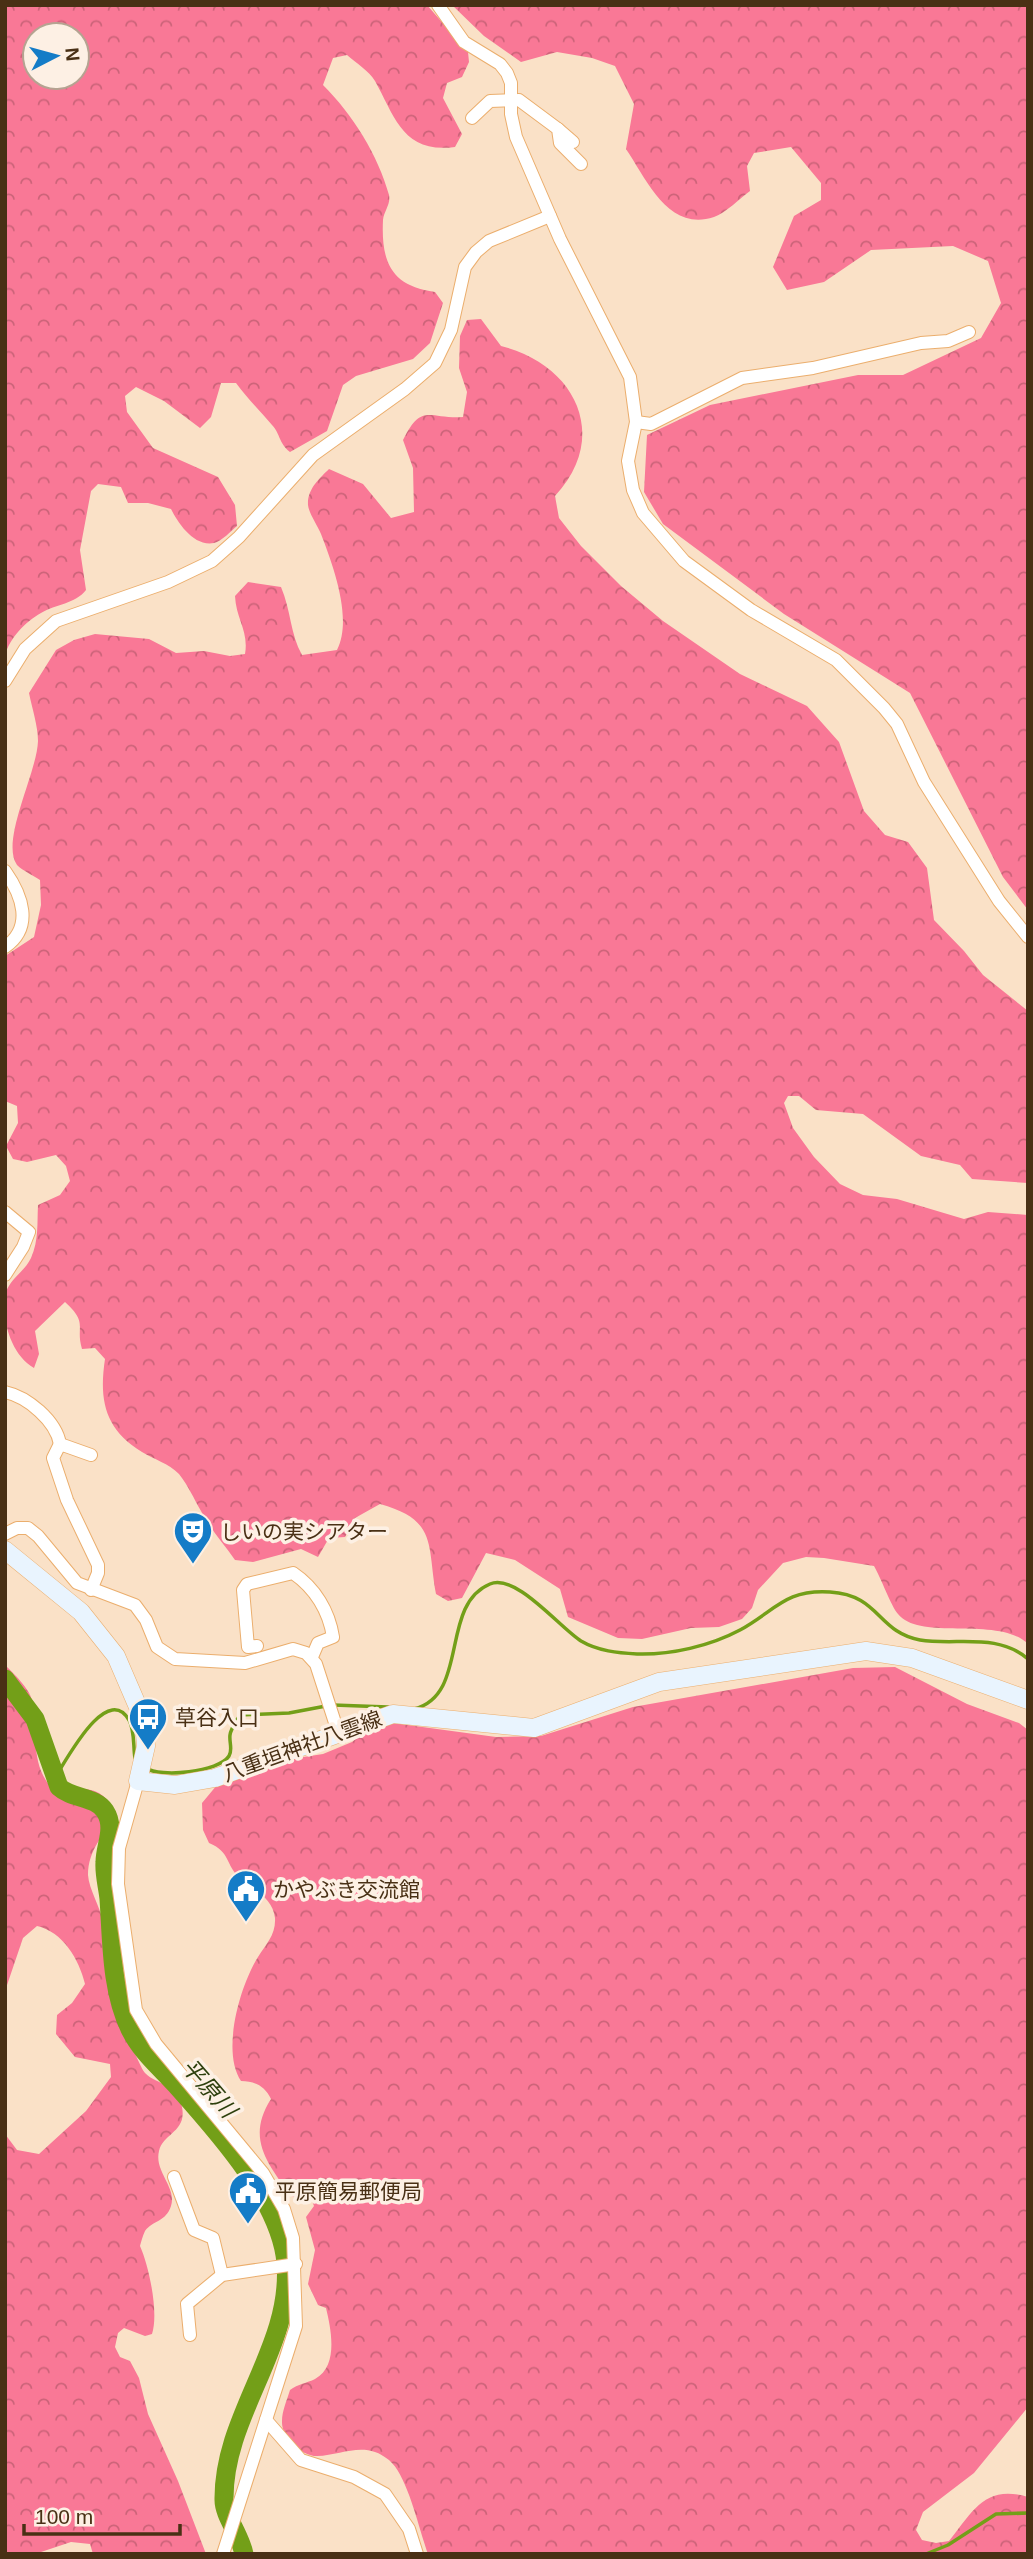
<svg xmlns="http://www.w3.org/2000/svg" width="1033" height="2559" font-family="Arial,'Noto Sans JP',sans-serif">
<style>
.forest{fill:url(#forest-crowns);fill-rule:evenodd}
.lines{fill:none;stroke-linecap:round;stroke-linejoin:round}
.stream{stroke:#739f18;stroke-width:3.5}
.river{stroke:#739f18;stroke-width:19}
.minor-casing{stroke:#ebae6d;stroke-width:14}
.secondary-casing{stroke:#ebae6d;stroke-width:19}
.minor{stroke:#fff;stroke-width:12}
.secondary{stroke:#e9f4fe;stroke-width:18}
.labels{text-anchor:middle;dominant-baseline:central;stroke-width:7;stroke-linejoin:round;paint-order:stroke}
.poi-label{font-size:21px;fill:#493015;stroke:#fdf0e4;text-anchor:start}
.street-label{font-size:21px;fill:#493015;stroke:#fdf0e4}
.water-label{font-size:23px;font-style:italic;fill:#2e400e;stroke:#fdf0e4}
</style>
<defs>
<pattern id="forest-crowns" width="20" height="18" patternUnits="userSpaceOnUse" patternTransform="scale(1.75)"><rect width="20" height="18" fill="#f97896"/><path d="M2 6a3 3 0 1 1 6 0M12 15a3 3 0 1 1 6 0" fill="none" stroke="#cc6379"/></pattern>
</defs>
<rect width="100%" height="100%" fill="#fae1c7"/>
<g class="forest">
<path d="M 5,5 L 427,5 L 468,52 L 469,62 L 462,77 L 447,83 L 443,98 L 462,134 L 455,147 C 403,154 395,117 375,81 C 369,71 356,63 347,55 L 333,58 L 323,85 C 353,115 378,155 389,195 C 391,204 384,211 383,220 C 381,262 391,286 435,292 L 443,303 L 430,343 L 413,359 L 356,376 L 343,385 L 327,431 L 290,452 C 278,442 281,435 272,425 C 260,411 247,398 236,383 L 221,383 L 211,417 L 200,428 L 164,401 L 136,387 L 125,396 L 127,412 L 153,448 L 218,477 L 235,505 L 237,526 C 231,531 222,541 214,543 C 194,547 178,523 171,509 L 148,503 L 128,503 L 121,487 L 98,484 L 91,491 L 80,550 L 86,590 C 75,604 56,604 41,613 C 25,622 10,638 5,655 ZM 35,35 L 77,35 L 77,77 L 35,77 Z"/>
<path d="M 452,5 L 1028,5 L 1028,910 L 1003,877 L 910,693 L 784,614 L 663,524 L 644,492 L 647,435 L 710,405 L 858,375 L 903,375 L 981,338 L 1001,303 L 988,261 L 953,246 L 871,250 L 824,282 L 787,290 L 773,267 L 794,216 L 821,200 L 821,183 L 791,147 L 754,153 L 747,166 L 750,191 C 740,198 726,213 714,217 C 668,232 647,180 626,149 L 634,104 L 615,66 L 592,58 L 557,52 L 521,62 L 484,36 Z"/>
<path d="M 481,319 L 501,346 C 575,364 611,436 555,496 L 559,518 L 581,546 L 621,586 L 663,621 L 740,674 L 807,706 L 839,742 L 864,811 L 885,835 L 908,842 L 927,868 L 934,920 L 964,951 L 983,975 L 1028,1011 L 1028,1183 L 972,1179 L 960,1165 L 921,1156 L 863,1114 L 816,1110 L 799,1096 L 788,1096 L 784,1103 L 793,1128 L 814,1157 L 840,1184 L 863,1195 L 897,1199 L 964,1219 L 988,1212 L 1028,1215 L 1028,1644 C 998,1615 921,1642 898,1614 C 891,1606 881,1578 874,1566 L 824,1558 L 806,1557 L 783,1563 L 758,1590 L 752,1608 L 742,1619 L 719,1627 L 691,1628 L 642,1639 L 618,1638 L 568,1617 L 560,1589 L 515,1560 L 486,1553 L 462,1598 L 448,1601 L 436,1594 C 427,1545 438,1520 380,1504 L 355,1518 L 345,1537 L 329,1538 L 318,1557 L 301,1549 L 253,1562 L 235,1560 C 224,1544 210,1529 201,1511 C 193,1497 189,1487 179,1474 C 168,1463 155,1460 142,1452 C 104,1429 99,1399 105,1359 L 95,1348 L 82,1349 C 75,1325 89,1324 65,1302 L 35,1331 L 39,1354 L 34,1368 C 11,1355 0,1318 6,1292 C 11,1278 25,1271 31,1258 C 39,1240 37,1223 38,1205 L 60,1195 L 70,1181 L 66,1166 L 56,1155 L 27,1162 L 13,1159 L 6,1146 L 18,1123 L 17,1106 L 5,1101 L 5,956 L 34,937 L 41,905 L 40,880 C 33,875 23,871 17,865 C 0,841 37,773 38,741 C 38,726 32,708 29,693 L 56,650 L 74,640 L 95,634 L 149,639 L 176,653 L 204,651 L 230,656 L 245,654 C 249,631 236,619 235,596 L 248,582 L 281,587 C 291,610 290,634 302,655 L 337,650 C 353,619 333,565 321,534 C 318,526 309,514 308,505 C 307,489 320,478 329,469 L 363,484 L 391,518 L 414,512 L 413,468 L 403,440 C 422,402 428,419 463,417 L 467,392 L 459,368 L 460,336 L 467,320 Z"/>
<path d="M 5,1665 C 14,1674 29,1688 32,1700 C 39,1734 28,1768 57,1793 C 88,1787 101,1785 117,1815 C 104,1834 88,1850 88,1875 C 89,1889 100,1907 103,1921 C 113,1968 110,2009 135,2054 C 138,2059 141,2068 145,2073 C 158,2086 177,2082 182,2107 C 187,2132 163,2133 159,2151 C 154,2172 177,2187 171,2206 C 166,2222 153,2220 145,2231 C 143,2235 141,2242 140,2246 C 149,2266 159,2313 152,2334 L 145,2336 L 124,2328 L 118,2333 L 115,2347 L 120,2357 L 130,2361 L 139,2378 L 148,2414 L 178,2481 L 206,2554 L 93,2554 L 90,2544 L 71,2542 L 35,2554 L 5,2554 L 5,2134 L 17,2150 L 39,2154 L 86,2111 L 111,2077 L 110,2064 L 75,2057 L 56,2034 L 57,2015 L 72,2003 L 85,1984 C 79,1959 63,1932 37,1926 L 23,1938 L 5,1991 Z"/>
<path d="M 895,1667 L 967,1704 L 1019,1723 L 1028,1730 L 1028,2407 L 974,2473 L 923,2512 L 916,2530 L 922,2540 L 936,2543 L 949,2541 C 973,2511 985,2484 1028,2497 L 1028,2554 L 428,2554 C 419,2530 408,2476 389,2460 C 365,2440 343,2455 317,2456 C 301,2456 281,2437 282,2421 C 282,2411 287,2400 290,2390 C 298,2384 307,2383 315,2379 C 339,2366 331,2329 326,2308 L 318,2305 L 308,2284 L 315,2250 L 306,2217 L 314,2206 L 312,2201 L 291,2196 C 267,2163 246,2138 271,2099 C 265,2086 255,2081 241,2081 C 221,2051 240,1986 258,1957 C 266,1944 276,1935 275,1918 C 273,1898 253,1889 240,1878 C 225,1865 231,1852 209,1843 L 203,1830 L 202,1803 L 217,1785 L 284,1760 L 323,1754 L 352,1742 L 363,1733 L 393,1723 L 496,1737 L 541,1736 L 633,1707 L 853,1668 Z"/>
</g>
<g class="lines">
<g class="stream">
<polyline points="333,1705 388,1707"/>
<path d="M 414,1709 C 470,1695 439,1605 490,1584 C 516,1573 559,1627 581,1641 C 598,1651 618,1653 637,1654 C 671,1655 710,1646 740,1630 C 775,1611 785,1589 830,1592 C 880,1595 877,1632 920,1640 C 956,1646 997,1632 1028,1659"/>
<path d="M 146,1768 C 160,1778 219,1772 229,1756 C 233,1750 229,1742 230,1735 C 231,1728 236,1722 240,1715 L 289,1713 L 326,1706"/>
<path d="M 54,1779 C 64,1765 106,1681 129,1720 C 135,1731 133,1747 135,1758"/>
<polyline points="926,2554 948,2545 996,2514 1028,2513"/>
</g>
<path class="river" d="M 5,1679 L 35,1719 L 59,1787 C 72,1799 95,1796 105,1811 C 116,1828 105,1845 105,1862 C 104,1875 108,1887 109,1899 C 112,1941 111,1990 130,2029 C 142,2053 159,2066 176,2085 C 216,2130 281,2201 286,2263 C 293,2347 223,2415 224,2500 C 224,2516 240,2534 244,2554"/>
<g class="minor-casing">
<g id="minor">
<polyline points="438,5 464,42 500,64 507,73 511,83 511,114 516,137 560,239 630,377 636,422 628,461 633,490 643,513 684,561 751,610 836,660 884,708 897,724 924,782 999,901 1028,937"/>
<polyline points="472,118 490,101 519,100 558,129 560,143 581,164"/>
<polyline points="558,129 573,142"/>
<polyline points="636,422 651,424 742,378 813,368 921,343 948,341 969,332"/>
<polyline points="5,681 25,649 56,621 168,582 212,561 239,537 313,455 405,389 435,363 451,330 465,267 476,252 489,241 550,216"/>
<path d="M 5,871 C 22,895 34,927 5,947"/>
<polyline points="5,1212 29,1232 23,1247 5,1275"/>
<path d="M 5,1392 C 28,1397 56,1421 60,1444"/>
<polyline points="91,1455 60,1444 53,1458 67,1500 98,1565 98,1573 91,1590"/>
<polyline points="5,1534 17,1528 28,1528 38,1536 77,1583 135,1605 146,1620 157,1647 175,1659 245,1663 293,1649 306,1653 316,1664 338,1732"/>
<path d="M 257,1646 L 248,1647 L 243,1590 L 247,1584 L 293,1573 C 315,1588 329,1611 333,1637 L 318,1643 L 312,1657"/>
<polyline points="138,1781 119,1848 118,1884 136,2010 156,2044 263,2173 284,2209 293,2238 296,2326 223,2554"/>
<polyline points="174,2177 194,2230 213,2238 222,2275"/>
<polyline points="190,2335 187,2304 222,2275 296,2264"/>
<polyline points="266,2420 301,2460 354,2477 385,2494 409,2529 417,2554"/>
</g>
</g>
<g class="secondary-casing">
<polyline id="secondary" points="5,1550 81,1612 116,1656 144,1721 146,1746 138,1781 175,1785 215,1778 393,1714 534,1728 659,1682 866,1651 912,1658 1028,1700"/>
</g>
<use href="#minor" class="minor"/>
<use href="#secondary" class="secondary"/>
</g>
<defs>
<g id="theatre-pin" transform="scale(2.0125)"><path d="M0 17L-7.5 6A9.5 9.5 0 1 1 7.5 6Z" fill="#147cc7" stroke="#fdf0e4"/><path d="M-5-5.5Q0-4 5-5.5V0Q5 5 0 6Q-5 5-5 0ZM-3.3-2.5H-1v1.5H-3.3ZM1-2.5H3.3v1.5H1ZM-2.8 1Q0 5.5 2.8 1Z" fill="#fff"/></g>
<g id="bus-pin" transform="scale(2.0125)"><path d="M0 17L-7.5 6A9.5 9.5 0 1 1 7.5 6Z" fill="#147cc7" stroke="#fdf0e4"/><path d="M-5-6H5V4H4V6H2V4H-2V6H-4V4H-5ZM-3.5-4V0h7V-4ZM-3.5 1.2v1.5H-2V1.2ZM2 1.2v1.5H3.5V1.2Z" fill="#fff"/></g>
<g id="civic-pin" transform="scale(2.0125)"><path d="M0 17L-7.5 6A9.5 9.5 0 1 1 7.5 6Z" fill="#147cc7" stroke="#fdf0e4"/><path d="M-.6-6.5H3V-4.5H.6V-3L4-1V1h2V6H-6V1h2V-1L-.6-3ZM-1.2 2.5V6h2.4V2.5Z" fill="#fff"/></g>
</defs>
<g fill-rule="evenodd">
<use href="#theatre-pin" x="193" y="1531"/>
<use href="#bus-pin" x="148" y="1717"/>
<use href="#civic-pin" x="246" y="1889"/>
<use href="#civic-pin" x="248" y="2191"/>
</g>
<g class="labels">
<g class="poi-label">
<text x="220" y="1531">しいの実シアター</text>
<text x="175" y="1717">草谷入口</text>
<text x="273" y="1889">かやぶき交流館</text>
<text x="275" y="2191">平原簡易郵便局</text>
</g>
<g class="street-label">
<text transform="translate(302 1746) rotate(-20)">八重垣神社八雲線</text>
</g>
<g class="water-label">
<text transform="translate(209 2088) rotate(49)">平原川</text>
</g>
</g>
<rect width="1033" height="2559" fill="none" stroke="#493015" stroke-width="14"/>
<g transform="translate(56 56) rotate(84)"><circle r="33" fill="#fdf0e4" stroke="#b5a391" stroke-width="2"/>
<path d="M0-5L12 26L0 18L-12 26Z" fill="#147cc7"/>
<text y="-10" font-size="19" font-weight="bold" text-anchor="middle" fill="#493015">N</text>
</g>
<path d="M24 2524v10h156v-10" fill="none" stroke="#493015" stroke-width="3.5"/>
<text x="35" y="2524" font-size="21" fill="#493015" stroke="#fdf0e4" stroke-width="5" paint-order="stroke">100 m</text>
</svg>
